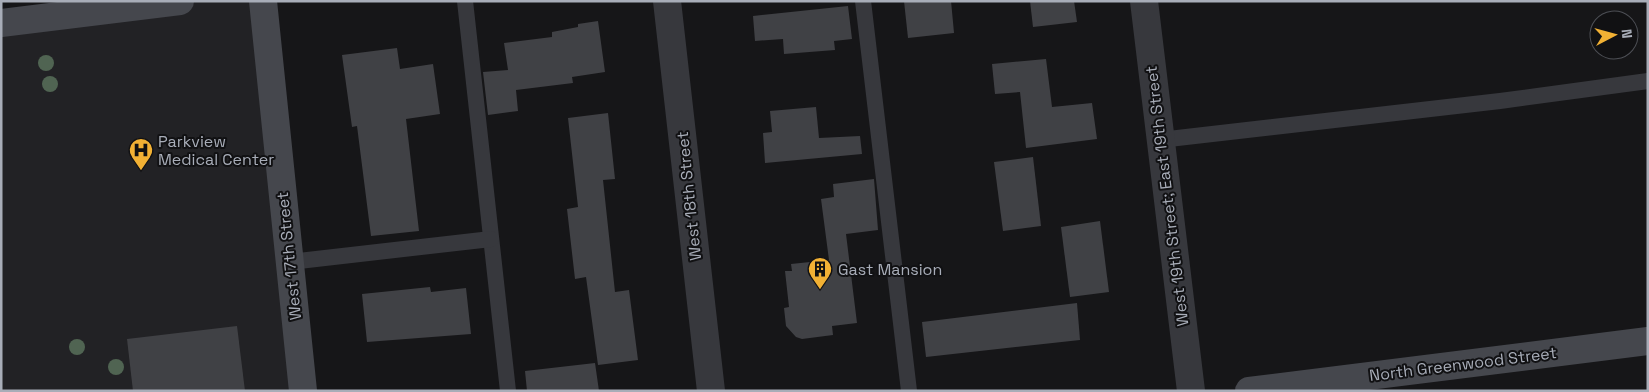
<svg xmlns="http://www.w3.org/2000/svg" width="1649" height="392" font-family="'Space Grotesk',sans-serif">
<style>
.built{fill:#222225}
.building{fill:#404145}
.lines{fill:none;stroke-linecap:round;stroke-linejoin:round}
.lane{stroke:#37383d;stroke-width:16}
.street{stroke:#37383d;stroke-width:28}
.secondary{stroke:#45474d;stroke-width:28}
.tree{fill:#506452}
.labels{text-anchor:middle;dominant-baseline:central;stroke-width:4;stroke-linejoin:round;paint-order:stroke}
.poi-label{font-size:16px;fill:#a8adb8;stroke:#111113;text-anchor:start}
.street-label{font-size:16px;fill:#a8adb8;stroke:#111113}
</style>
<rect width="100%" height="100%" fill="#161618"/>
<polygon class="built" points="180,1 263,1 303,391 1,391 1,23"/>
<g class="building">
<polygon points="904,1 951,1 954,33 908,38"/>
<polygon points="1030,1 1074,1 1077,22 1033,27"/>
<polygon points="848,6 852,39 834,41 835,50 784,54 783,39 755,41 753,16"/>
<polygon points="598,21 605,72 572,77 573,83 516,90 518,111 488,115 483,72 508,70 504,43 552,37 552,32 578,27 578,24"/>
<polygon points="397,48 400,69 433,64 440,114 406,119 419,231 371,236 357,126 352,127 342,55"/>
<polygon points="1046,59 1052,107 1092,103 1097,139 1026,148 1020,92 995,94 992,64"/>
<polygon points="816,107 819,138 860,136 862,154 765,163 763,133 772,132 770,111"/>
<polygon points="608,113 615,179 603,180 615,292 629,290 638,360 598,365 586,277 575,279 567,209 578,207 568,118"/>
<polygon points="1033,157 1041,226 1003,231 994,162"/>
<polygon points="874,179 878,230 846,234 857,323 832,326 833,335 802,339 796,337 786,326 784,308 789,307 785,271 792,271 791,264 829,260 821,199 834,197 833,184"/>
<polygon points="1100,221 1109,292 1070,297 1061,227"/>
<polygon points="430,287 431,292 466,288 471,334 367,342 362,294"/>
<polygon points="1077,303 1080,340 926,357 922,322"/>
<polygon points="237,326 245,391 133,391 127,339"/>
<polygon points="595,363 599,391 527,391 525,371"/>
</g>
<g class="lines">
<g class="lane">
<polyline points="465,1 508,391"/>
<polyline points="863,1 909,391"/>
<polyline points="1160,140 1500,101 1648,81"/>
<polyline points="290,262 491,239"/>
</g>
<g class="street">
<polyline points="667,1 711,391"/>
<polyline points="1144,1 1191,391"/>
</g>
<g class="secondary">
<polyline points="263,1 303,391"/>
<polyline points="1,23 180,1"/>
<polyline points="1249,391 1648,341"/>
</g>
</g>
<g class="tree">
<circle cx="46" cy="63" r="8"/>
<circle cx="50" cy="84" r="8"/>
<circle cx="77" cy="347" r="8"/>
<circle cx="116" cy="367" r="8"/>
</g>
<defs>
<g id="hospital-pin" transform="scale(1.25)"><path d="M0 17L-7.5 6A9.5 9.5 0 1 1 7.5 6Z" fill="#f2b134" stroke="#111113"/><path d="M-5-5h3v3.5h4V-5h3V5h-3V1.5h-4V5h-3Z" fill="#111"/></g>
<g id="building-pin" transform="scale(1.25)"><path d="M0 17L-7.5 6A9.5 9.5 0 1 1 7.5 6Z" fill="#f2b134" stroke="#111113"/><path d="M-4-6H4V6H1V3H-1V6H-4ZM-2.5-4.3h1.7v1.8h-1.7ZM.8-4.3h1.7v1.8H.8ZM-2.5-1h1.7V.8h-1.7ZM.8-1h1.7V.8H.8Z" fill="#111"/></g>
</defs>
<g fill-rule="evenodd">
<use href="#hospital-pin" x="141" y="150"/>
<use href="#building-pin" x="820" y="269"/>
</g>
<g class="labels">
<g class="poi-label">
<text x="158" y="141">Parkview<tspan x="158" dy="18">Medical Center</tspan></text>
<text x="838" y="269">Gast Mansion</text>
</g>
<g class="street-label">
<text transform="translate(689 196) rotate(-96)">West 18th Street</text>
<text transform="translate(1167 196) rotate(-97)">West 19th Street; East 19th Street</text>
<text transform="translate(289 256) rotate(-96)">West 17th Street</text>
<text transform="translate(1463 364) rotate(-7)">North Greenwood Street</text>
</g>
</g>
<rect width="1649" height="392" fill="none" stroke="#a8adb8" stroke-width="5"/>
<g transform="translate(1614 35) rotate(84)"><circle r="24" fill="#111113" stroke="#4d4f55"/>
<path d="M0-4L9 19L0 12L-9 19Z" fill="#f2b134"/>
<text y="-8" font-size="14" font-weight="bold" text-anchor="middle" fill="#a8adb8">N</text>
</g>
</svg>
